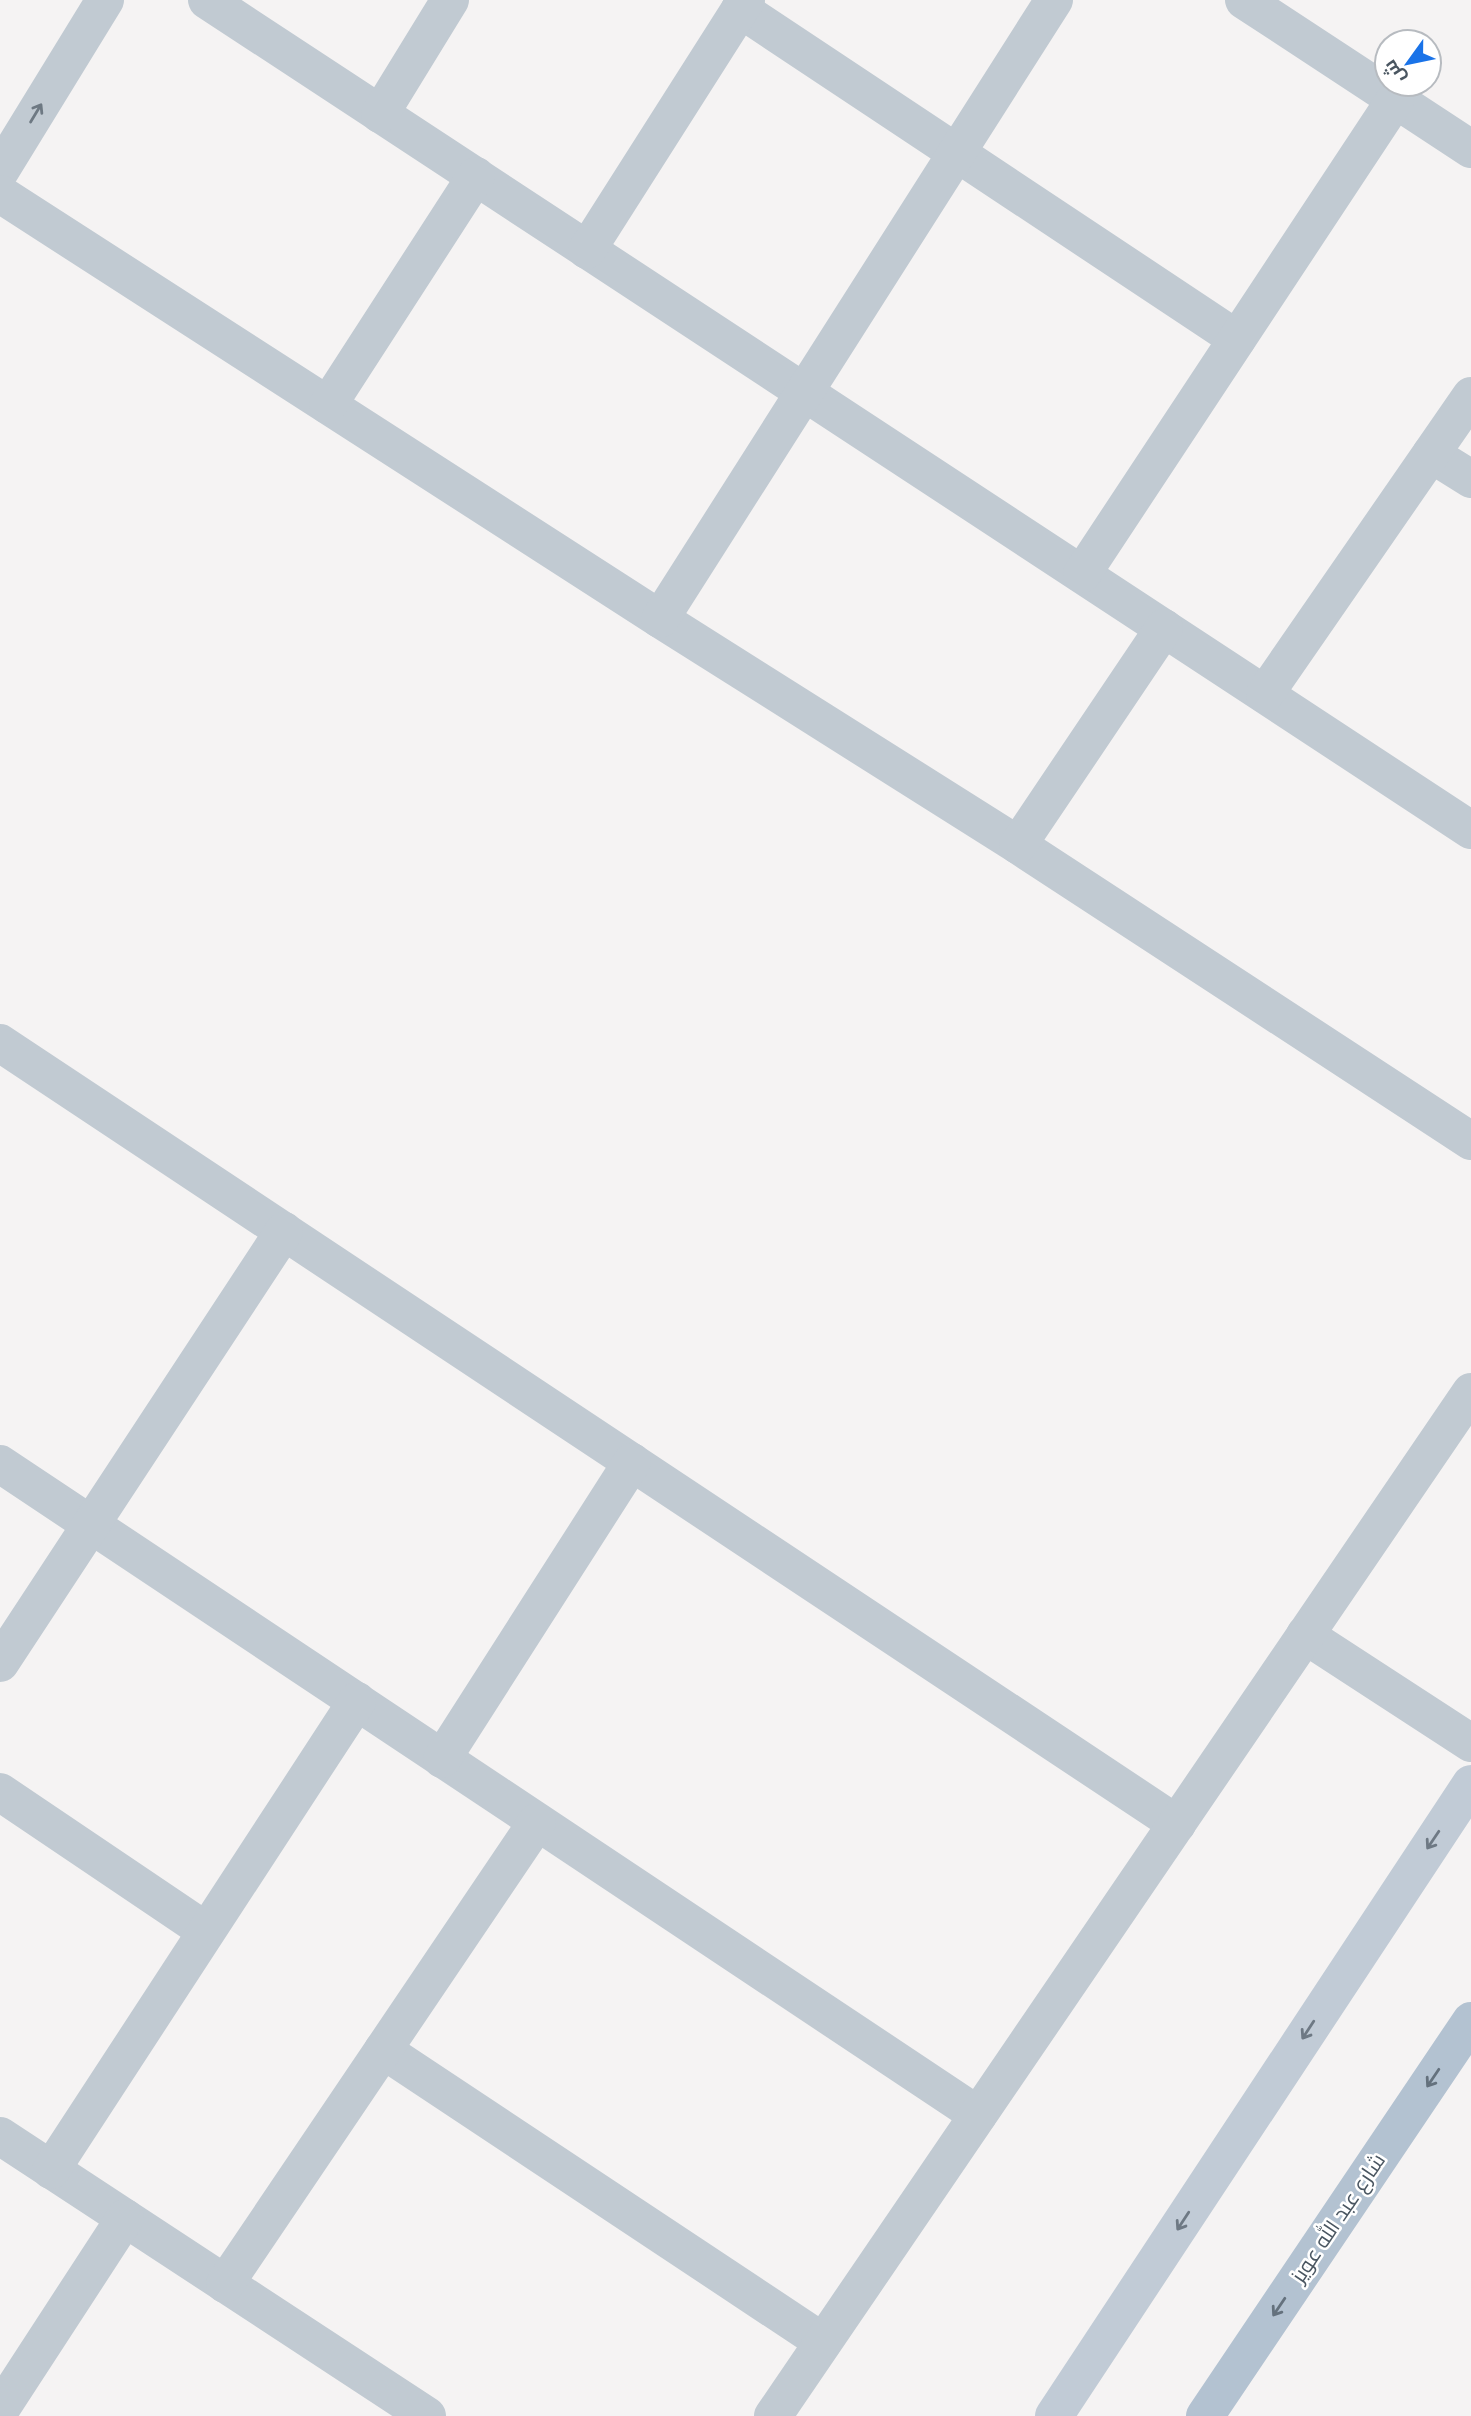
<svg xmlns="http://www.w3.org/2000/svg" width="1471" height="2416" font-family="Roboto,Cairo,sans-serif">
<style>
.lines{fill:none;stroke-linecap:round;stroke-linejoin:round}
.street{stroke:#c1cad2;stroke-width:38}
.secondary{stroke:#c1cbd6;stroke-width:38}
.primary{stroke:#b3c2d1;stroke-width:38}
.oneway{stroke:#6e7983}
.oneway2{stroke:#6e7984}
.oneway3{stroke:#64717d}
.labels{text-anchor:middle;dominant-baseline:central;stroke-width:5;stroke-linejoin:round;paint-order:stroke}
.street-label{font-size:21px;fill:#4a5661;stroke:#fff}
</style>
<rect width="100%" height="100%" fill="#f5f3f3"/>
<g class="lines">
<g class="street">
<polyline points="207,0 1471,830"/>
<polyline points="1244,0 1471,149"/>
<polyline points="740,9 1237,339"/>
<polyline points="380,114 450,0"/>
<polyline points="0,171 105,0"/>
<polyline points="0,194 660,619 1018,845 1471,1141"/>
<polyline points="587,250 746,0"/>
<polyline points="328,405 476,176"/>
<polyline points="1431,454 1471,479"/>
<polyline points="1082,574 1395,100"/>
<polyline points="660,619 1054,0"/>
<polyline points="1265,694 1471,396"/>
<polyline points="1018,845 1164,628"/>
<polyline points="0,1043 1177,1824"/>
<polyline points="0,1464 978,2115"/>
<polyline points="1305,1635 1471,1743"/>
<polyline points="0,1663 284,1231"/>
<polyline points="442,1759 632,1462"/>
<polyline points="0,1792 206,1931"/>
<polyline points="383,2050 823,2342"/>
<polyline points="0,2136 427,2416"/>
<polyline points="51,2170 357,1701"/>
<polyline points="225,2284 537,1822"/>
<polyline points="0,2410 125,2218"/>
<polyline points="773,2416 1471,1392"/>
</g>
<polyline class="secondary" points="1054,2416 1471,1784"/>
<polyline class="primary" points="1205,2416 1471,2021"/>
</g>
<defs><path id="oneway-shaft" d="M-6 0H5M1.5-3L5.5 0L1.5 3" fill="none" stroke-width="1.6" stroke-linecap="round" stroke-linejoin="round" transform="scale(1.75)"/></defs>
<use class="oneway" href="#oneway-shaft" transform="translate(36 113) rotate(-59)"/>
<g class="oneway2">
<use href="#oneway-shaft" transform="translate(1433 1840) rotate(124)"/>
<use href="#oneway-shaft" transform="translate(1308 2030) rotate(123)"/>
<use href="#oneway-shaft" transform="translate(1183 2221) rotate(123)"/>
</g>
<g class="oneway3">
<use href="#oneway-shaft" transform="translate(1433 2078) rotate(124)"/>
<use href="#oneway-shaft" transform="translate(1279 2307) rotate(124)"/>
</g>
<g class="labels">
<g class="street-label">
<text transform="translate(1338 2218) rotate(-56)">شارع عبد الله عويز</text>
</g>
</g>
<g transform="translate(1408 63) rotate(237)"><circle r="33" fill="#ffffff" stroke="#b7bbc0" stroke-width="2"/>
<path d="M0-5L12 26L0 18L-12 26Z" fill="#1a73e8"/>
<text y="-10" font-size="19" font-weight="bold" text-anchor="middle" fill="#4a5661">ش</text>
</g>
</svg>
